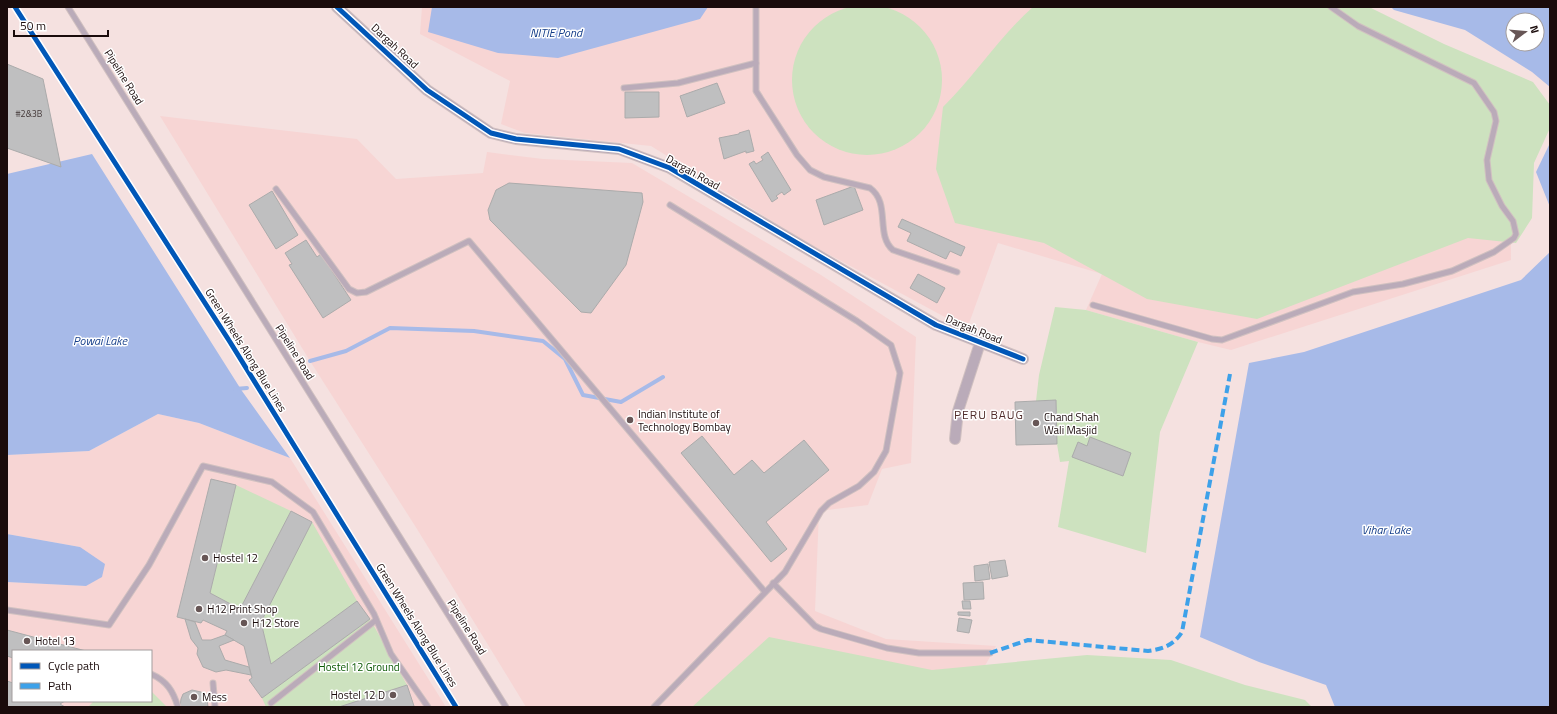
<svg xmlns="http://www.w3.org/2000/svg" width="1557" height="714" font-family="'Titillium Web',sans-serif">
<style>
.built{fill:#f7d5d4;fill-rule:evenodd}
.green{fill:#cde2bf}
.water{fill:#a7bae8;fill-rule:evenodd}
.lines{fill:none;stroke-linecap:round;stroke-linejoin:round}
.stream{stroke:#a7bae8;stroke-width:4}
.building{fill:#bfbfc0;stroke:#ababab}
.lane-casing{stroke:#d0c0c0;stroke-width:7}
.street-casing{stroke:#d0c0c0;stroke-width:12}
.lane{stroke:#baabb9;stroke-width:5}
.street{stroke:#baabb9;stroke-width:10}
.quiet{stroke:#3da1e9;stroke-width:4;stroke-dasharray:8 4;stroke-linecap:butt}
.cycleway-casing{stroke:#fff;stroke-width:8}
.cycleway{stroke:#0057b8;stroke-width:5}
.poi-dot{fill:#675656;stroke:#fff;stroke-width:1.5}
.labels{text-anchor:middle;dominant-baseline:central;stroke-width:3;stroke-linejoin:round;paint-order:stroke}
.number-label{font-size:9px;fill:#433838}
.street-label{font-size:11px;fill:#1a0b0b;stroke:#fff}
.poi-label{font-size:11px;fill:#1a0b0b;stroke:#fff;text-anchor:start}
.park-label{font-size:11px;fill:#085700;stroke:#fff}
.water-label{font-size:12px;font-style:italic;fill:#153e89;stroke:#fff}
.neighbourhood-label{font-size:12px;letter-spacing:1px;fill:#512d2c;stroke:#fff}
</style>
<rect width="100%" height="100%" fill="#f5e1e0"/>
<g class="built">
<polygon points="422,7 1361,7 1510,136 1511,260 1231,350 1198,342 1086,310 1102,274 998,243 967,329 806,242 651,146 525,133 501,124 510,81 420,34"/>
<polygon points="160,116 357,139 396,179 483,173 487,152 543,159 632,163 821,275 916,337 911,463 882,469 868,505 819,511 815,611 886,639 996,646 962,707 526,707 417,529 310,361"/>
<path d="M 158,414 L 199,423 L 290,458 L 446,707 L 7,707 L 7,582 L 86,586 L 80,547 L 7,534 L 7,455 L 89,451 ZM 13,651 L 151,651 L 151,701 L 13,701 Z"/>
</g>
<g class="green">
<circle cx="867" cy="80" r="75"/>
<path d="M 1033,7 L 1369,7 L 1444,44 L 1533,82 L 1550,105 L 1550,128 L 1534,163 L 1532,218 L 1516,243 L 1468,238 L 1257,319 L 1147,299 L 1044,243 L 955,223 L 936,169 L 943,107 C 975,76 999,37 1033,7 Z"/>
<polygon points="1055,307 1086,310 1198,342 1160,432 1146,553 1058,527 1069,461 1060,462 1057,444 1056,401 1036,401 1039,375"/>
<polygon points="236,485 291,511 240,609 210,593"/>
<polygon points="312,522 357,601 271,664 261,622"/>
<polygon points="370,619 407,685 339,707 266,707 262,698"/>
<polygon points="769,637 932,670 1087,655 1171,660 1245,685 1305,700 1312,707 692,707"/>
<polygon points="151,691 167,707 88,707 94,701 151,701"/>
</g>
<g class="water">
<polygon points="432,7 708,7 700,19 558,58 498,53 428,32"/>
<path d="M 1391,7 L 1550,7 L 1550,87 L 1532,72 L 1465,30 L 1394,10 ZM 1513,20 L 1537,20 L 1537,44 L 1513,44 Z"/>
<polygon points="1550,143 1550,207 1536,172"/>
<polygon points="92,154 242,391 290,458 199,423 158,414 89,451 7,455 7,174"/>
<polygon points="1550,252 1550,707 1335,707 1326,685 1259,662 1200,637 1249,363 1304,352 1521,280"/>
<polygon points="7,534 80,547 105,564 102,577 86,586 7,582"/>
</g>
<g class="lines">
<g class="stream">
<polyline points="310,361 346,351 390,328 474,331 543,341 565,359 583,395 621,402 663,377"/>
<polyline points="235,389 247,388"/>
</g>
</g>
<g class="building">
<polygon points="7,64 43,79 61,167 7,148"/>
<polygon points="717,83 725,103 687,117 680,96"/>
<polygon points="625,92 659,92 659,117 625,118"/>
<polygon points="749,130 754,151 746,153 746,151 724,159 719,138 739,134 739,133"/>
<polygon points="768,152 791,190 784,195 782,192 776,196 778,198 772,202 749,164 754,161 756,164 763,160 761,157"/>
<polygon points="509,183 642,193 643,202 626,265 591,313 581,312 490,220 488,210 496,190"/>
<polygon points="854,186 863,210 824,225 816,200"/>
<polygon points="272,191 298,235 276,249 249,205"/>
<polygon points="902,219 965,247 961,256 950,251 946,259 907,241 911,233 898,227"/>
<polygon points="306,240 317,257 321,254 351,300 323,318 289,265 292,264 285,253"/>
<polygon points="918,274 945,288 937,303 910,288"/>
<polygon points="1056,400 1057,444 1016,445 1015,402"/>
<polygon points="702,436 734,475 752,460 764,473 804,440 829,470 766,522 787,549 771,562 681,453"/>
<polygon points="1090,437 1131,453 1123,476 1072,457 1078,442 1087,446"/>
<polygon points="211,479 236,485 210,593 240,609 291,511 312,522 261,622 271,664 357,601 370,619 262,698 249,680 252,678 244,646 225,635 227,631 203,620 201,623 177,617"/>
<polygon points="1005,560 1008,576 992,579 989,562"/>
<polygon points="988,564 990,579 975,581 974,566"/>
<polygon points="983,582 984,599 964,600 963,583"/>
<polygon points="962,601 970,601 971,609 963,609"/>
<polygon points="958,612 970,612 970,616 958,615"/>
<polygon points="959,618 972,620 969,633 957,631"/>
<polygon points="185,619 195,622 202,640 211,640 225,635 234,640 219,646 225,660 249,667 251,675 226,670 216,672 203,667 197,654 198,648 191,639"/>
<polygon points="7,630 86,651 13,651 13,658 7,656"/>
<polygon points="7,681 13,683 13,701 65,701 60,704 65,707 7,707"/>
<polygon points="407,685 414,706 411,707 339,707"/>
<polygon points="192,690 201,692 205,695 207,699 208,707 180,707 181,699 183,694"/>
</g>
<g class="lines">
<g class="lane-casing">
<g id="lane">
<polyline points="68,7 506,707"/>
<path d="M 756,7 L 756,91 L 797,155 L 810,170 L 824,177 L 870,188 C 891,203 875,235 893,250 L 957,272"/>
<polyline points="624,88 678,83 756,63"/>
<polyline points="276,189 349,289 357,293 366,292 469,241 765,592"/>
<polyline points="1093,305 1212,339 1222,340 1353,292 1403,284 1452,271 1494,252 1514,238 1516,234 1513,221 1502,206 1489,180 1487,160 1496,121 1494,112 1474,83 1358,26 1331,7"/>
<polyline points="773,583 815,626 821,629 887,648 919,653 990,653"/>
<polyline points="7,610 109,625 149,565 203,466 272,482 313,512 374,614 391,654 428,707"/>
<path d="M 151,674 C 167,681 173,691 178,707"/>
<polyline points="213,683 215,707"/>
<polyline points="271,703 376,620"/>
<polyline points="654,707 785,572 821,511 829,503 859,486 874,472 886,451 900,373 891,345 857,321 670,205"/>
</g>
</g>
<g class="street-casing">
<g id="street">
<polyline points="337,7 427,90 491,133 516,139 619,149 670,168 936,325 1023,359"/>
<polyline points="955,439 958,411 980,343"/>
</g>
</g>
<use href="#lane" class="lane"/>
<use href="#street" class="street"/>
<path class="quiet" d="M 990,653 L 1028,640 L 1148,651 C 1163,649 1174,645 1182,632 L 1230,374"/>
<g class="cycleway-casing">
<g id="cycleway">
<polyline points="15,7 230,342 456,707"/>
<polyline points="337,7 427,90 491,133 516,139 619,149 670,168 936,325 1023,359"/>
</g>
</g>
<use href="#cycleway" class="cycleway"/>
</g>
<g class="poi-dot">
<circle cx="630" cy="420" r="4"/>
<circle cx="1036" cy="423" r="4"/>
<circle cx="205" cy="558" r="4"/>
<circle cx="199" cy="609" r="4"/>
<circle cx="244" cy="623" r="4"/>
<circle cx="27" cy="641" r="4"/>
<circle cx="393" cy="695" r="4"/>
<circle cx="194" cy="697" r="4"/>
</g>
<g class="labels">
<g class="number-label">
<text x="29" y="113">#2&amp;3B</text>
</g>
<g class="street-label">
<text transform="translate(395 46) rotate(43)">Dargah Road</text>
<text transform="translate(124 77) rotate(58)">Pipeline Road</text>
<text transform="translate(693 172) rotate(29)">Dargah Road</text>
<text transform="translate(974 329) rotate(22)">Dargah Road</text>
<text transform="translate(246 350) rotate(58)">Green Wheels Along Blue Lines</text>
<text transform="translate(295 352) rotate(58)">Pipeline Road</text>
<text transform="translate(417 625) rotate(58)">Green Wheels Along Blue Lines</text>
<text transform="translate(467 627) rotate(58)">Pipeline Road</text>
</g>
<g class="poi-label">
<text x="638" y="414">Indian Institute of<tspan x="638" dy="13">Technology Bombay</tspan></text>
<text x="1044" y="417">Chand Shah<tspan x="1044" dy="13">Wali Masjid</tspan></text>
<text x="213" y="558">Hostel 12</text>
<text x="207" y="609">H12 Print Shop</text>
<text x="252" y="623">H12 Store</text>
<text x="35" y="641">Hotel 13</text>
<text x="385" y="695" text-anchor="end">Hostel 12 D</text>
<text x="202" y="697">Mess</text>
</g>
<g class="park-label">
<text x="359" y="667">Hostel 12 Ground</text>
</g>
<g class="water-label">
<text x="556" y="32">NITIE Pond</text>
<text x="100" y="340">Powai Lake</text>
<text x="1386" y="529">Vihar Lake</text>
</g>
<g class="neighbourhood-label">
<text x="989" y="414">PERU BAUG</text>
</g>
</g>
<rect width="1557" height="714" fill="none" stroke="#1a0b0b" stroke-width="16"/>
<rect x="12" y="650" width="140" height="52" fill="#ffffff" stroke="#a39d9d"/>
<rect x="20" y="663" width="20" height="6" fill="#0057b8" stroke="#a39d9d"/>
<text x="48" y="670" font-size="12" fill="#1a0b0b">Cycle path</text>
<rect x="20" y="683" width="20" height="6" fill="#3da1e9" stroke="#a39d9d"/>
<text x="48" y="690" font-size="12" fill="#1a0b0b">Path</text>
<g transform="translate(1525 32) rotate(74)"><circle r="19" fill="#ffffff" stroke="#a39d9d"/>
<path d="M0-3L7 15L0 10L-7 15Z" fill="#675656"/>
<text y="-6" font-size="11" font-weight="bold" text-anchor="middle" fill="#1a0b0b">N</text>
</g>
<path d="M14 30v6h94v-6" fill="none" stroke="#1a0b0b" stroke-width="2"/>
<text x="20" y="30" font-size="12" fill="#1a0b0b" stroke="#ffffff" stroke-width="3" paint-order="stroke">50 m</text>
</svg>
